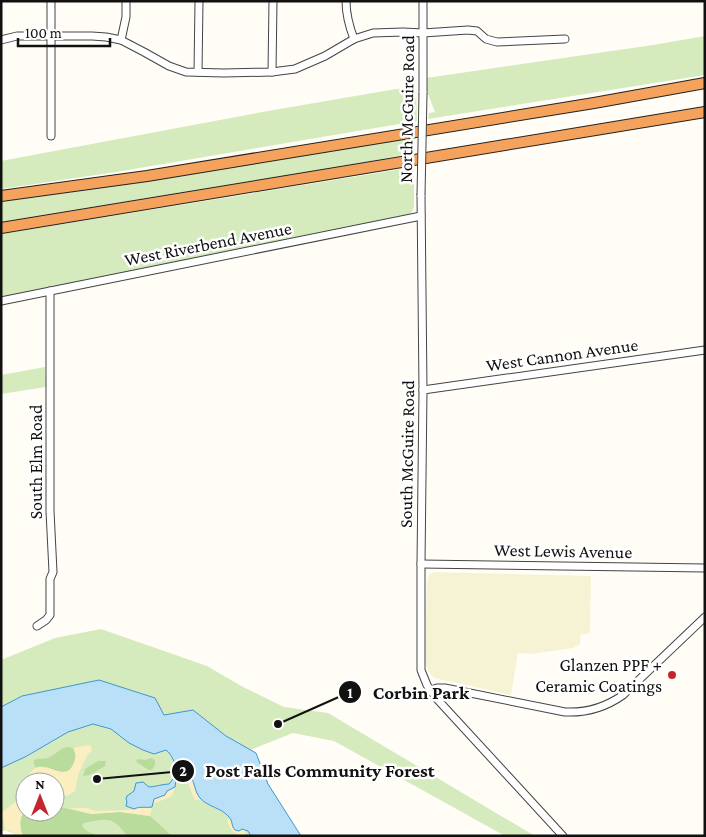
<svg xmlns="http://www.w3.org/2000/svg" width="706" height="837" font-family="'Crimson Pro',serif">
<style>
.farmland{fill:#f6f3d4}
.green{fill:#d5ebbd;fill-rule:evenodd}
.forest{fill:#b9dc9c}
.sand{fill:#fbeec1}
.water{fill:#b9e0f7;stroke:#3f96cf}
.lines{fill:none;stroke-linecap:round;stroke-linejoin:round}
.minor-casing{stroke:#444;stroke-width:9}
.highway-casing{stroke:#222;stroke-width:12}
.minor{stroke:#fff;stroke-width:7}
.highway{stroke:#f5a25d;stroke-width:10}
.minor-bridge-casing{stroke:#444;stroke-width:9;stroke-linecap:butt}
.minor-bridge{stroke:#fff;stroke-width:7}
.poi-dot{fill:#c4262e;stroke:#fff;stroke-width:2}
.labels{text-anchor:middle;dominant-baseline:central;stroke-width:5;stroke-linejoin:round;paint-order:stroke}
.street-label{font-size:18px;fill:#111;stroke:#fff}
.poi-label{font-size:18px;fill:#111;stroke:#fff;text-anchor:end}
.leader{fill:none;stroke:#111;stroke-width:2}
.callout-dot{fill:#111;stroke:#fff;stroke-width:2}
.mark-label{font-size:15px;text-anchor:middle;font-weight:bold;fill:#fff}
.callout-label{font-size:19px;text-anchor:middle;font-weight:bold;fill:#111;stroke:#fff;stroke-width:5;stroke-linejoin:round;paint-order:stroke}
</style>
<rect width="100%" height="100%" fill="#fffdf5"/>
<polygon class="farmland" points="434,572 591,576 590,633 581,635 580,644 573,648 531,654 518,653 511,695 434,678 429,672 425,663 427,580 430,574"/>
<g class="green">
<polygon points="705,36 705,75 428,119 429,113 435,112 427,91 426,78 653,45"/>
<polygon points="416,88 417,121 116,172 1,189 1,161 268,111 396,89"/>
<path d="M 415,136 L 414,153 C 277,179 139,198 1,222 L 1,202 L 80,191 L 203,169 Z"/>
<polygon points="414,167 414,206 412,212 409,215 1,297 1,234"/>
<polygon points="45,367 46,387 1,394 1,375"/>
<polygon points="101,629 207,666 243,687 284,707 328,713 535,836 505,836 334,741 293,733 250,750 226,736 164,715 22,696 1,707 1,660 55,638"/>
<path d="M 93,724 L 111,729 L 129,743 L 143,750 L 154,754 L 166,750 L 170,753 L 178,768 L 188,773 L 201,800 L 228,815 L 242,829 L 249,831 L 251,836 L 16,836 L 15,834 L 5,830 L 1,832 L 1,768 L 25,757 L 68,732 ZM 25,782 L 55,782 L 55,812 L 25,812 Z"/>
</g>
<g class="forest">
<path d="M 66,747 L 73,748 C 77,754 76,758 73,764 C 68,779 55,769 45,767 C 42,767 39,767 36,768 L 34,764 L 34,760 C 39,758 42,759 47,758 C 53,757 58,750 66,747 Z"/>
<polygon points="151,758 155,760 155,765 152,770 149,770 136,762 137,759 145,760"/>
<path d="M 98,761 L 106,761 L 105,766 C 98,770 91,776 83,776 L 85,769 Z"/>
<path d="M 55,806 L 91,814 L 120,812 L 150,816 L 172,836 L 127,836 C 112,815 107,819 84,823 L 82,825 C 86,833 92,833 99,836 L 22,836 C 20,824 19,820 25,809 L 25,812 L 55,812 Z"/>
</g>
<g class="sand">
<path d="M 88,745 L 91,746 L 92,750 L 87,756 L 78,775 L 75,791 C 69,796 63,797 55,796 L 55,782 L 26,782 C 28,776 31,769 38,767 C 50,764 67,782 74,763 C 76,758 76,754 73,748 Z"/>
<path d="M 183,772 C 194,774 192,784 196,792 C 197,795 200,798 201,800 L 195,800 C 190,791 190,781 182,775 Z"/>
<path d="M 175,787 L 172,796 L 153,804 L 154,799 C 163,797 167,790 175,787 Z"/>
<path d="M 25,791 L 25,809 L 21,817 L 20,823 L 22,836 L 16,836 L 9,830 L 5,830 C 4,826 4,824 4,820 C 3,818 1,817 1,813 C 9,806 20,801 25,791 Z"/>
<polygon points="138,807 149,808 152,807 150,816 120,812 91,814 68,808 87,808 96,811 125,810 134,809"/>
<path d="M 230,817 L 232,820 L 232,826 L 246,830 L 245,836 C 234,835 230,830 227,820 Z"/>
</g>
<g class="water">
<path d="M 99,680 L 155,698 L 164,715 L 193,710 L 226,736 L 256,753 L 268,784 L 301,836 L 251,836 L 248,831 L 242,829 L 239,831 L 235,830 C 231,826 233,821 229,817 C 222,808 208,807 200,798 C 195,792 195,784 191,777 C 188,772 182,773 179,769 C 173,763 173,755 166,750 L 154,754 L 143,750 L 129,743 L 111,729 L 93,724 L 68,732 L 25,757 L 1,768 L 1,707 L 22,696 Z"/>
<path d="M 173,779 L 176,780 L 175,787 L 167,791 L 165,795 L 154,799 L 152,807 C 146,808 140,806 134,809 L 126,806 L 127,802 L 126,799 L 127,796 L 134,791 L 136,783 L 143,782 L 149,787 C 154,787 163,784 169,784 Z"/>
</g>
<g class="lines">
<g class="minor-casing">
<g id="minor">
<path d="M 346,1 C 346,15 349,26 354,39"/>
<polyline points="1,40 17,36 92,36 106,37 121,40 144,52 169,66 186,72 224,73 272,72 295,69 325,56 354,39 373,33 403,32 423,33 468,30 477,31 486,39 497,42 565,39"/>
<polyline points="121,40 126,17 126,1"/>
<polyline points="198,72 199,1"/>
<polyline points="272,72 273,1"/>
<polyline points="423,93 423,1"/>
<polyline points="51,136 51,1"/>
<polyline points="421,195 423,390 421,564 421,670 427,685 437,699 563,836"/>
<polyline points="1,301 421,216"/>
<polyline points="423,390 705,350"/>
<polyline points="421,564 705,568"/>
<polyline points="37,626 46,620 50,615 50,579 53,572 50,511 50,291"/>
<path d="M 430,691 L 437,688 L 445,688 L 565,712 C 585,713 606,707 623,695 L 705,617"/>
</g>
</g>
<g class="highway-casing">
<g id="highway">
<polyline points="1,196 147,176 594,103 705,83"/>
<polyline points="1,228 705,112"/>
</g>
</g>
<use href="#minor" class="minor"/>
<use href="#highway" class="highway"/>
<g class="minor-bridge-casing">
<polyline id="minor-bridge" points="421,195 423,93"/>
</g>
<use href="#minor-bridge" class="minor-bridge"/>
</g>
<circle class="poi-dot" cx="672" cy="675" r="5"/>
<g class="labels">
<g class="street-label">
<text transform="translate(407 109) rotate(-89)">North McGuire Road</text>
<text transform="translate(208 244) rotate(-11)">West Riverbend Avenue</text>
<text transform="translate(562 355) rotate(-8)">West Cannon Avenue</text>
<text transform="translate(407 454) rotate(-89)">South McGuire Road</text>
<text transform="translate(36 462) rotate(-90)">South Elm Road</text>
<text transform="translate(563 551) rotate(1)">West Lewis Avenue</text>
</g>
<g class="poi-label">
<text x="662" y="665">Glanzen PPF +<tspan x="662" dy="21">Ceramic Coatings</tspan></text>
</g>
</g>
<path class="leader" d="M278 724L350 692M97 779L183 771"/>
<g class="callout-dot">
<circle cx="278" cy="724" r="5"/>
<circle cx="97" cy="779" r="5"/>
<circle cx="350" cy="692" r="12"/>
<circle cx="183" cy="771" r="12"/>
</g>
<g class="mark-label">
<text x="350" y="698">1</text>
<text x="183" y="776">2</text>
</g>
<g class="callout-label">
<text x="421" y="699">Corbin Park</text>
<text x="320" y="777">Post Falls Community Forest</text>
</g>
<rect width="706" height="837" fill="none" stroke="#111111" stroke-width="5"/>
<g transform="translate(40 797)"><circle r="24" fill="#ffffff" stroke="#a0a0a0"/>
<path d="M0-4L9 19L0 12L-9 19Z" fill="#c4262e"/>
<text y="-8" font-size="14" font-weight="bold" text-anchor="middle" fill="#111111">N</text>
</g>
<path d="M18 38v8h92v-8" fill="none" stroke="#111111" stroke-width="2.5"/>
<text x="25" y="38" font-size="15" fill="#111111" stroke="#ffffff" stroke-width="4" paint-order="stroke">100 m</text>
</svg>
